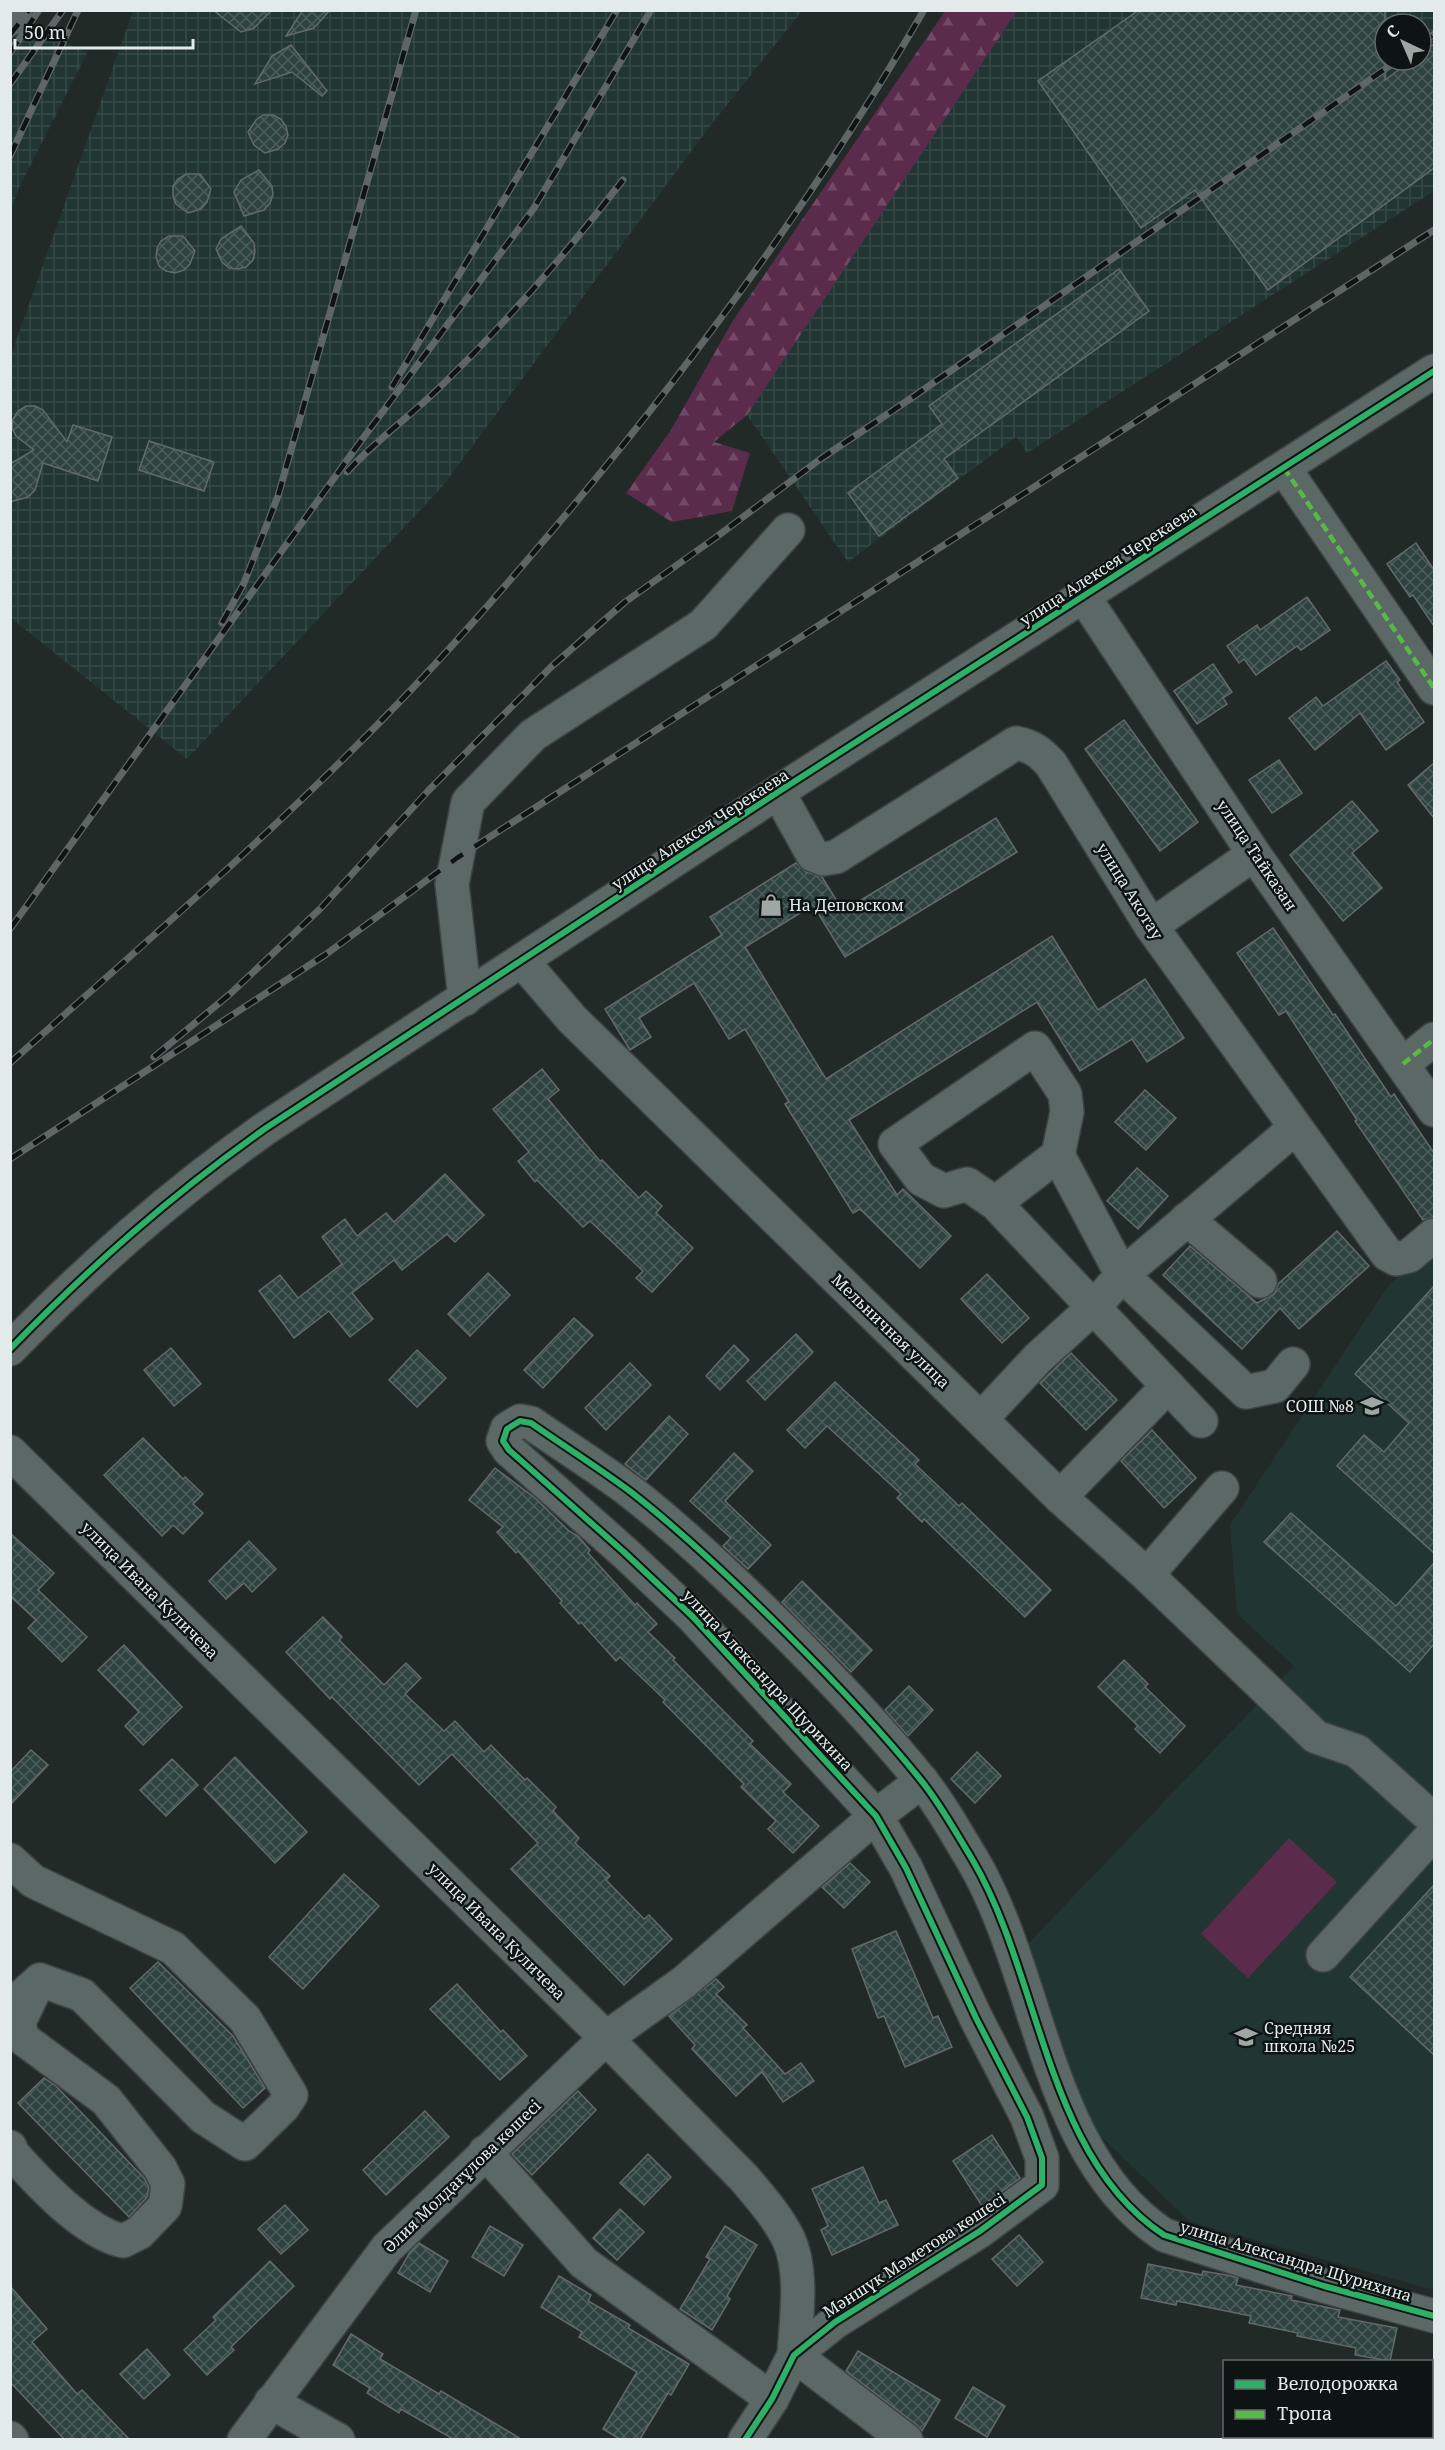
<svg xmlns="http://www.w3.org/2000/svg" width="1445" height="2450" font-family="'Noto Serif',serif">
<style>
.built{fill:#213632}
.industrial{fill:url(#industrial-grid);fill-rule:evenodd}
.forest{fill:url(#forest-firs)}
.pitch{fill:#5b2b4b}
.building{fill:url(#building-cross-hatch);stroke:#636a69;stroke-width:1.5}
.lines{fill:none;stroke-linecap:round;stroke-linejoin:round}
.minor-casing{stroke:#3e4442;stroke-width:36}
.minor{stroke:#5b6865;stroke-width:33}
.rail-casing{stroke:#5e6765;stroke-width:7}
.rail{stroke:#0e1413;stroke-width:4.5;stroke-dasharray:14;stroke-linecap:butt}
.quiet{stroke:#58b947;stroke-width:4.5;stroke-dasharray:9 4.5;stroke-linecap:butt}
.cycleway-casing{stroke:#0e1413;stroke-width:10}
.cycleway{stroke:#2db169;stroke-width:6}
.labels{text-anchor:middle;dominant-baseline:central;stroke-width:5;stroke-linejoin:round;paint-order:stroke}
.street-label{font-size:16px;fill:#e2ebe9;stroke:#0e1413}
.poi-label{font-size:16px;fill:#e2ebe9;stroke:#0e1413;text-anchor:start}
</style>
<defs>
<pattern id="industrial-grid" width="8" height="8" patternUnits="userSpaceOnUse" patternTransform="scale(1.5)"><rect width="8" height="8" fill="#213632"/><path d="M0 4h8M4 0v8" fill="none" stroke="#364a46"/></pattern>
<pattern id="forest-firs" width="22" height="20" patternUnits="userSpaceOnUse" patternTransform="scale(1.5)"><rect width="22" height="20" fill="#5b2b4b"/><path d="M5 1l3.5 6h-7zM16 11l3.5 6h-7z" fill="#724a65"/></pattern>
<pattern id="building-cross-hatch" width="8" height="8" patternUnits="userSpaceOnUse" patternTransform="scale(1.5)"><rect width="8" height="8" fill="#2e433f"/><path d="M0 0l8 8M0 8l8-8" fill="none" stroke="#4c5e5b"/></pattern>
</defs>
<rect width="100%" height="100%" fill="#222a28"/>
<polygon class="built" points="1434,1244 1434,2290 1190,2222 1090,2126 1025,1947 1294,1666 1237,1614 1230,1525 1388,1286"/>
<g class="industrial">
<polygon points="133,11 802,11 707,130 442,487 187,759 11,618 11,355"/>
<path d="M 1017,11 L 1434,11 L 1434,191 L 1027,453 L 1016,437 L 848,562 L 747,415 ZM 1385,24 L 1421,24 L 1421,60 L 1385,60 Z"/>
<polygon points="11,16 87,53 18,190 11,211"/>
</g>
<polygon class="forest" points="945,11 1017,11 747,415 714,442 750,453 732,511 672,522 626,493 671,430 732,322"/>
<polygon class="pitch" points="1289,1838 1337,1882 1248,1978 1201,1934"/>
<g class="building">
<polygon points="213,10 272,10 254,28 241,32"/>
<polygon points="303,10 330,10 314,28 286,36"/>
<polygon points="1139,10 1385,10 1385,80 1412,60 1421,60 1421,54 1434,44 1434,168 1268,290 1195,190 1141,228 1038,81"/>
<polygon points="291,45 327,91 322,96 292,72 255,84 272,56"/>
<polygon points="263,115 273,115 281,119 286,126 288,135 285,143 278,149 265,153 254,145 248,132 256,120"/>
<polygon points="259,170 272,186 273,195 270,203 264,210 244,216 234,192 241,180"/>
<polygon points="186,174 200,174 211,189 207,202 201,209 188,213 176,204 173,196 173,186 178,179"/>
<polygon points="241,226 254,243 255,252 253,260 246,267 238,269 229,268 222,262 216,249 221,239"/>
<polygon points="169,236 183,236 195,251 190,264 184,270 175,273 166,271 159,266 156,257 157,248 161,241"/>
<polygon points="1119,269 1149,311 944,459 958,478 879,536 848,493 942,424 929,406"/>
<polygon points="26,406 35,406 43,410 67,442 73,425 112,437 98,481 43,463 35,490 28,497 10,502 10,464 34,450 16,436 12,428 13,419 18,411"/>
<polygon points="149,441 214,462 204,491 139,470"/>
<polygon points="1416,543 1434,570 1434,626 1413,595 1410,597 1387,564"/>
<polygon points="1307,597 1330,630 1301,650 1297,646 1256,675 1244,659 1239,663 1227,646 1257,625 1260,630"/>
<polygon points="1386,661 1400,680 1397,682 1424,722 1386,750 1360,713 1315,750 1289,718 1316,697 1323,706"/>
<polygon points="1213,664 1232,692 1223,698 1227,704 1197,724 1174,691"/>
<polygon points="1124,720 1198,822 1160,851 1085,749"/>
<polygon points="1279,760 1302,793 1272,813 1249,780"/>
<polygon points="1434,763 1434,818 1408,785"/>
<polygon points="1352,801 1378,831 1352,853 1382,888 1343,921 1290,855"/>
<polygon points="996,818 1017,852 845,957 813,905 745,947 826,1079 1052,936 1098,1010 1145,979 1184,1038 1147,1062 1132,1039 1080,1071 1037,1002 849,1120 897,1195 903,1189 951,1236 920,1268 860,1209 853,1213 785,1104 789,1102 745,1029 729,1039 694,983 639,1018 651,1037 630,1050 605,1009 722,935 710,917 796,863 806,872 822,877 843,911"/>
<polygon points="1273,928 1333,1015 1335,1014 1391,1097 1394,1094 1434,1153 1434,1217 1423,1220 1355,1121 1357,1120 1286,1011 1279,1015 1237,953"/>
<polygon points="542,1069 559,1090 548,1099 600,1161 602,1160 639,1198 646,1191 662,1206 656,1213 693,1248 652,1292 636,1278 643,1271 590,1221 583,1227 537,1180 535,1182 518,1161 529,1152 493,1109"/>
<polygon points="1145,1090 1176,1118 1146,1150 1115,1122"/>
<polygon points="1137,1168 1168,1196 1138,1229 1107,1201"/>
<polygon points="445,1174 484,1215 455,1242 447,1234 402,1270 394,1260 352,1293 373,1319 350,1337 329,1311 294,1338 259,1291 280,1275 298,1298 342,1264 322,1237 345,1219 357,1236 386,1213 394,1222"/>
<polygon points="1337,1231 1369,1266 1299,1329 1280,1308 1242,1349 1163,1275 1190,1246 1257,1303 1274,1294 1278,1284"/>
<polygon points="488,1273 510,1295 470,1336 448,1314"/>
<polygon points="987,1274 1029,1318 1002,1343 961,1299"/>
<polygon points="1434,1286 1434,1553 1337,1466 1364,1435 1384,1452 1409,1423 1355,1374"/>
<polygon points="574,1318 593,1335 543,1388 524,1370"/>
<polygon points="796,1334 813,1352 765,1400 747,1381"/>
<polygon points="734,1345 749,1360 720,1390 706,1376"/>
<polygon points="171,1348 201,1384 174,1406 144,1370"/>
<polygon points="417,1350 446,1378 417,1407 389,1380"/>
<polygon points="1071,1353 1117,1400 1086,1430 1040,1383"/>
<polygon points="630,1363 651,1385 606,1430 585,1408"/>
<polygon points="835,1382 919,1460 915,1464 959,1506 962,1503 1051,1590 1025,1617 924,1519 922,1522 897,1498 901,1494 827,1426 805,1448 787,1430"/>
<polygon points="669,1416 688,1434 646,1480 625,1464"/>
<polygon points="1152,1430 1196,1478 1164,1508 1121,1461"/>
<polygon points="143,1438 183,1479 185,1477 203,1494 193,1504 203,1513 183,1534 173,1525 162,1536 104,1475"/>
<polygon points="734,1453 753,1471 725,1501 771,1545 748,1569 723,1546 731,1538 690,1501"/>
<polygon points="495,1468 535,1498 569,1531 578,1536 590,1550 588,1553 635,1605 637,1603 657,1624 648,1632 675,1658 673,1660 753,1741 750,1744 791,1784 783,1792 819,1826 793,1853 768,1829 776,1821 741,1787 744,1784 663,1702 665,1700 620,1657 616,1661 581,1622 579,1624 560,1603 562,1601 518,1551 516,1553 497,1532 503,1527 469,1500"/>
<polygon points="1291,1513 1396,1606 1434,1563 1434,1644 1410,1672 1264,1542"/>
<polygon points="10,1533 54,1573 38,1590 87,1637 62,1662 28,1628 36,1620 10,1596"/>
<polygon points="249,1541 276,1569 252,1592 244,1583 226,1599 209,1581"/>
<polygon points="802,1581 872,1650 851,1672 782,1602"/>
<polygon points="323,1617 342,1637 339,1640 384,1685 406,1663 421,1678 405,1694 444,1731 455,1721 484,1752 491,1745 525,1780 527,1778 556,1807 553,1811 579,1838 575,1843 610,1876 606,1880 644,1919 649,1915 672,1939 624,1985 511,1869 538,1843 452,1754 419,1785 332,1697 330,1699 286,1652"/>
<polygon points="124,1645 182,1707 143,1745 125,1726 139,1712 98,1670"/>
<polygon points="1124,1660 1148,1684 1145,1687 1185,1726 1160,1753 1135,1729 1138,1726 1098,1687"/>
<polygon points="909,1686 933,1710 908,1736 885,1710"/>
<polygon points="31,1750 48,1765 10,1805 10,1772"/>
<polygon points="977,1752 1001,1776 975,1803 951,1779"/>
<polygon points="235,1757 307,1832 275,1863 204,1789"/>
<polygon points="172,1759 198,1785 166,1816 140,1790"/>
<polygon points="850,1863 870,1882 844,1908 822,1887"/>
<polygon points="344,1874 379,1906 303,1989 269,1957"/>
<polygon points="1434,1885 1434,2055 1350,1977"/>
<polygon points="896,1931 933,2018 938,2016 952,2047 905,2067 884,2016 878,2018 852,1949"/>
<polygon points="158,1962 233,2036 265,2088 243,2108 130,1988"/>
<polygon points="716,1979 724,1987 716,1994 747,2025 743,2028 785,2074 801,2063 814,2081 783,2102 762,2072 736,2096 692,2049 695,2045 669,2016"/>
<polygon points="457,1984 501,2032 503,2030 527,2056 500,2080 430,2009"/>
<polygon points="44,2078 56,2086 144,2178 149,2187 147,2197 129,2217 18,2103"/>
<polygon points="578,2091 596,2110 532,2175 512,2154"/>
<polygon points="425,2111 449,2137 386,2195 363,2170"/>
<polygon points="992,2135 1020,2178 982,2206 953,2161"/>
<polygon points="648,2154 671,2177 644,2205 620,2183"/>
<polygon points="863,2167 879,2203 886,2200 898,2225 832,2255 821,2230 828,2226 812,2189"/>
<polygon points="285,2205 308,2230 281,2254 258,2229"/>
<polygon points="620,2209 644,2232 617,2260 593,2238"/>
<polygon points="490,2226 523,2245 504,2276 472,2257"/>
<polygon points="725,2226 757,2245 727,2296 730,2299 712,2330 680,2309 710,2259 706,2257"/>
<polygon points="1019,2235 1043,2262 1017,2286 992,2259"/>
<polygon points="419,2243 448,2261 430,2292 398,2273 410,2252"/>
<polygon points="270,2261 294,2286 231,2347 234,2350 207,2375 184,2350 216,2320 213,2317"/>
<polygon points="1148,2264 1202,2275 1203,2271 1232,2276 1238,2278 1236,2285 1292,2296 1291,2300 1340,2310 1338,2317 1397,2328 1390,2361 1355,2355 1356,2348 1297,2336 1298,2333 1249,2323 1251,2316 1177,2301 1176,2305 1141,2298"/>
<polygon points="559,2276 591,2295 588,2301 630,2325 628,2328 689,2364 671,2395 668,2393 640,2439 620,2439 603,2429 637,2372 579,2337 582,2332 541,2307"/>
<polygon points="10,2286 47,2329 32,2342 77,2394 82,2390 129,2439 64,2439 10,2382"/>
<polygon points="351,2334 383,2354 380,2359 439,2394 441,2391 521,2439 453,2439 401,2409 399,2413 367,2393 370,2388 333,2365"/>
<polygon points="147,2349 170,2375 144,2399 120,2374"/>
<polygon points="858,2351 940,2400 922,2431 917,2425 846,2371"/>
<polygon points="973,2387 1005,2406 987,2437 955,2418"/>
</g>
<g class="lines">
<g class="minor-casing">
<g id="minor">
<polyline points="10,19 16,10"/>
<polyline points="1284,468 1434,688"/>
<polyline points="1084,597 1254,854 1434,1110"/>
<path d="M 778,792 L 813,855 L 823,859 L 836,857 L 1016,743 C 1032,746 1040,752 1051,764 L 1151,926 L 1387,1254 L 1396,1259 L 1409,1256 L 1434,1235"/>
<polyline points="1151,926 1254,854"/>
<polyline points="523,962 572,1019 1060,1497 1147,1575 1316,1737 1357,1751 1434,1820"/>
<polyline points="465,999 452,884 468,802 533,735 703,625 788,530"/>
<polyline points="1403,1064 1434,1039"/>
<polyline points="1058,1155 1122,1275 1246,1392 1275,1386 1293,1364"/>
<polyline points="995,1203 967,1184 944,1191 921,1179 895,1144 1035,1048 1065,1094 1067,1112 1058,1155 995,1203 1201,1421"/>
<polyline points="1187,1219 1260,1281"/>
<path d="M 10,1349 C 91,1266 171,1195 266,1128 L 778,792 L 1434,371"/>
<polyline points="981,1419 1038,1358 1093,1308 1122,1275 1295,1128"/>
<path d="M 10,1452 L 598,2030 L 744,2178 C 760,2197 777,2216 788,2238 C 804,2271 796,2320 794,2355"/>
<polyline points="1060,1497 1168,1386"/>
<polyline points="1147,1575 1222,1488"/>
<polyline points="10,1860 33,1881 173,1948 245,2019 291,2095 283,2107 245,2144 203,2117 82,1995 40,1980 20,1998 10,1999"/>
<polyline points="1323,1955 1434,1833"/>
<path d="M 10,2147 L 13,2154 C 40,2184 84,2232 123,2241 L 139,2233 L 165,2206 L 168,2184 L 160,2168 L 106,2100 L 22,2038 L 19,2022 L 39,1981"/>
<polyline points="485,2152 584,2263 772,2399"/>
<polyline points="794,2355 906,2440"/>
<polyline points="271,2402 338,2440"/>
<polyline points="10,2438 12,2440"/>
<polyline points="244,2440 387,2248 606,2038 683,1983 876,1816 922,1781"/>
<path d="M 745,2440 L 772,2399 L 794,2355 L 835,2322 L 980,2231 L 1042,2185 L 1042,2158 L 1027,2117 L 976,2018 L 906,1868 L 876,1816 L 693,1617 L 625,1553 L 509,1450 L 503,1441 L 507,1429 L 520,1421 L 531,1423 C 564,1446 599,1468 631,1492 C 686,1535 735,1582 784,1631 C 831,1678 878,1727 920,1779 C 940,1803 956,1833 972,1859 C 1041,1975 1045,2157 1164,2235 L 1324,2286 L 1434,2316"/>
</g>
</g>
<use href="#minor" class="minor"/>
<g class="rail-casing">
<g id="rail">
<polyline points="10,35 29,10"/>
<polyline points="1421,44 1434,34"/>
<polyline points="10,53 39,10"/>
<polyline points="10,84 63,10"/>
<polyline points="10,156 78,10"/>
<polyline points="392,387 617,10"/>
<path d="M 347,472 C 374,442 409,417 438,389 C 505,324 566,254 623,180"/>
<polyline points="222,623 244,583 278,496 416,10"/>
<polyline points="10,929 355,449 534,208 651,10"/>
<polyline points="154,1057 230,994 320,909 428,791 551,667 625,602 715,538 819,460 913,397 1398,60"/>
<path d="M 10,1063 C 137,950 265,840 383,719 C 442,659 498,595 552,531 C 690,368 817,195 924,10"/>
<polyline points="10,1159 325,955 457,858 1434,230"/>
</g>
</g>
<use href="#rail" class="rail"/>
<g class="quiet">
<polyline points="1284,468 1434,688"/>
<polyline points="1403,1064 1434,1039"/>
</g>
<g class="cycleway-casing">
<g id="cycleway">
<path d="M 10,1349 C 91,1266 171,1195 266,1128 L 778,792 L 1434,371"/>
<path d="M 745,2440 L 772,2399 L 794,2355 L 835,2322 L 980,2231 L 1042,2185 L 1042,2158 L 1027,2117 L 976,2018 L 906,1868 L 876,1816 L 693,1617 L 625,1553 L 509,1450 L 503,1441 L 507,1429 L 520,1421 L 531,1423 C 564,1446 599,1468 631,1492 C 686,1535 735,1582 784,1631 C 831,1678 878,1727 920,1779 C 940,1803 956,1833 972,1859 C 1041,1975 1045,2157 1164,2235 L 1324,2286 L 1434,2316"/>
</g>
</g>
<use href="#cycleway" class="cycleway"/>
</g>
<defs>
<g id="shop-bare" transform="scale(1.8)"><path d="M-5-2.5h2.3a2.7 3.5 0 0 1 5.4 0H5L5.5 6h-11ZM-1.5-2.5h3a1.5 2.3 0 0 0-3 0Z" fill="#9fa7a5" stroke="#0e1413" stroke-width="2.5" paint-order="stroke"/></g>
<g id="school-bare" transform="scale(1.8)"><path d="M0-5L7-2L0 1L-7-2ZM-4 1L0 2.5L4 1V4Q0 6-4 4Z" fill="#9fa7a5" stroke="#0e1413" stroke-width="2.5" paint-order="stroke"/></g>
</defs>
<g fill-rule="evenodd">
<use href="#shop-bare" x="771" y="905"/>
<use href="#school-bare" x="1372" y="1406"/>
<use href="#school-bare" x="1246" y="2037"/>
</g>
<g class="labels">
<g class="street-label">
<text transform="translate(1108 565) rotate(-33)">улица Алексея Черекаева</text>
<text transform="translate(700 829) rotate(-33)">улица Алексея Черекаева</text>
<text transform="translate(1257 855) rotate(56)">улица Тайказан</text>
<text transform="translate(1130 891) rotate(58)">улица Акотау</text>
<text transform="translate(891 1331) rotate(44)">Мельничная улица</text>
<text transform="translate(150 1590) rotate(45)">улица Ивана Куличева</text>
<text transform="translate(768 1680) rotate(47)">улица Александра Щурихина</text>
<text transform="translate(497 1931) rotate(45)">улица Ивана Куличева</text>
<text transform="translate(462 2176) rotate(-44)">Әлия Молдағұлова көшесі</text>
<text transform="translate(914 2255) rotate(-33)">Мәншүк Мәметова көшесі</text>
<text transform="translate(1296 2261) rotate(17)">улица Александра Щурихина</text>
</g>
<g class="poi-label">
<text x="789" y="905">На Деповском</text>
<text x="1354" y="1406" text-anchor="end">СОШ №8</text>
<text x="1264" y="2028">Средняя<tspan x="1264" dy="18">школа №25</tspan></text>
</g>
</g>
<rect width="1445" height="2450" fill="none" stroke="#e2ebe9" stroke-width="24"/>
<rect x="1223" y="2360" width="210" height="78" fill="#0e1413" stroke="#636a69" stroke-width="1.5"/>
<rect x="1235" y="2380" width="30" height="9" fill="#2db169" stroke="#636a69" stroke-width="1.5"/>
<text x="1277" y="2390" font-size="18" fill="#e2ebe9">Велодорожка</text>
<rect x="1235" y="2410" width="30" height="9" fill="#58b947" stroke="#636a69" stroke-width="1.5"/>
<text x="1277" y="2420" font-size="18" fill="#e2ebe9">Тропа</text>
<g transform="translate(1403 42) rotate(316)"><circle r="28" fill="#0e1413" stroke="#636a69" stroke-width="1.5"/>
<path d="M0-4.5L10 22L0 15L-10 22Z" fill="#9fa7a5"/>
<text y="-9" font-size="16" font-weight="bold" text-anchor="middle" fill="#e2ebe9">С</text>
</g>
<path d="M15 39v9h178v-9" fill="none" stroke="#e2ebe9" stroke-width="3"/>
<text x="24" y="39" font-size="18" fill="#e2ebe9" stroke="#0e1413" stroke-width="4.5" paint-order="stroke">50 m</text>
</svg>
